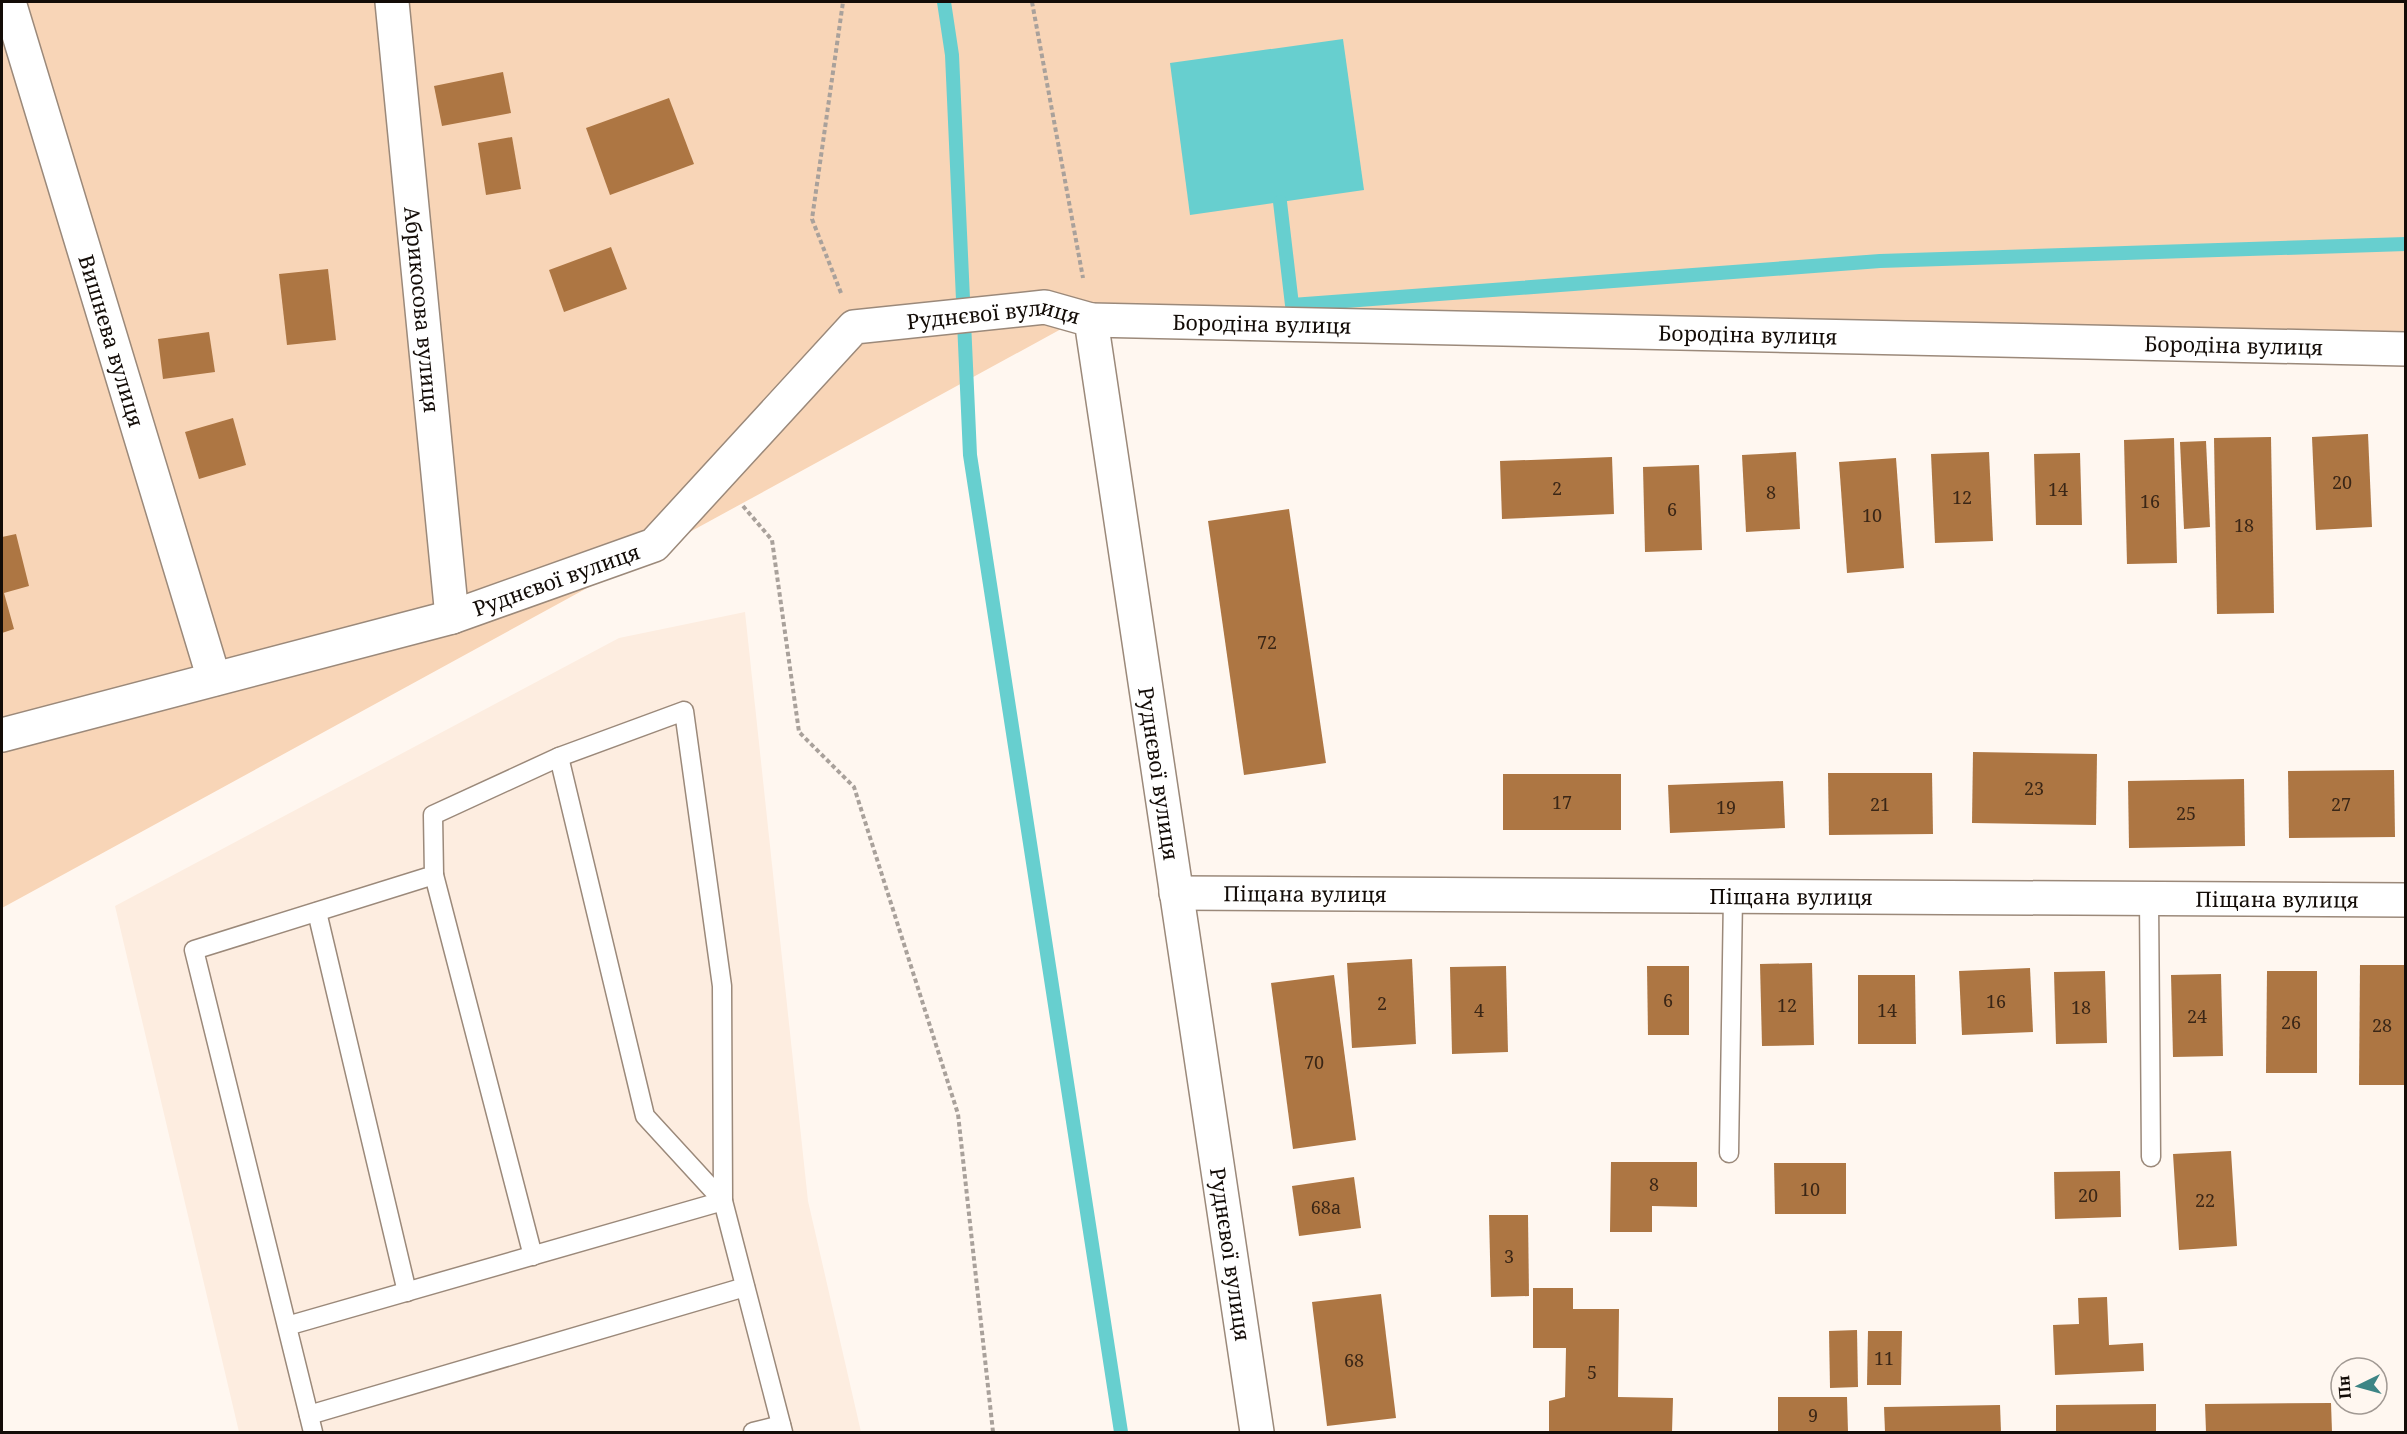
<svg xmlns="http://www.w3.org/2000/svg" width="2407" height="1434" font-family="'Noto Serif',serif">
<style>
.built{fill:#fdede0}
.green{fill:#f8d5b7}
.water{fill:#67cfcf}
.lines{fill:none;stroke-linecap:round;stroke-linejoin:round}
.stream{stroke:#67cfcf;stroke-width:14}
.building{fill:#ad7643}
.lane-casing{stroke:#9b897a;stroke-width:21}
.street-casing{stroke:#9b897a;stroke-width:36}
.path{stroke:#a9a19b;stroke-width:4;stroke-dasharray:4.5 3;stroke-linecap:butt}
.lane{stroke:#fff;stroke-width:18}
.street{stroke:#fff;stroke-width:33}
.labels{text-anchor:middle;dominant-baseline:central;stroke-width:4.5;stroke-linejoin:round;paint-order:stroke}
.number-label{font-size:18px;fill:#3a2616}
.street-label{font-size:21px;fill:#130c07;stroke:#fff7f0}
</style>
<rect width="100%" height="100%" fill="#fff7f0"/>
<polygon class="built" points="745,612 808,1201 861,1432 239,1432 115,906 619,638"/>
<polygon class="green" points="2,2 2405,2 2405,348 1094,311 2,908"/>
<polygon class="water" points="1343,39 1364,190 1190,215 1170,63"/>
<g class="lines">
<g class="stream">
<polyline points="944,2 952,55 970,455 1121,1432"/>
<polyline points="1280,202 1292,305 1880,261 2406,244"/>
</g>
</g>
<g class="building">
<polygon points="503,72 511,113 442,126 434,86"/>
<polygon points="669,98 694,164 610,195 586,128"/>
<polygon points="512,137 521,189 486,195 478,143"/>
<polygon points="611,247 627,289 564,312 549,270"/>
<polygon points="328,269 336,340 287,345 279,274"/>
<polygon points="209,332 215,372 163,379 158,339"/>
<polygon points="233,418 246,465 199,479 185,432"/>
<polygon points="2368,434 2372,527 2316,530 2312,437"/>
<polygon points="2271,437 2274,613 2217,614 2214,438"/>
<polygon points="2174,438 2177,563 2127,564 2124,440"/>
<polygon points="2206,441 2210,527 2184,529 2180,442"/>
<polygon points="1796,452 1800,529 1746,532 1742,455"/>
<polygon points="1989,452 1993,541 1935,543 1931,454"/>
<polygon points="2080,453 2082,525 2036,525 2034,454"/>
<polygon points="1612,457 1614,514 1502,519 1500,461"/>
<polygon points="1896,458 1904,568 1847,573 1839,462"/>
<polygon points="1699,465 1702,550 1645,552 1643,467"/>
<polygon points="1289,509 1326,763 1244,775 1208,521"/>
<polygon points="16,534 29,586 4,593 14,629 2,633 2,537"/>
<polygon points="1973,752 2097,754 2096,825 1972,823"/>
<polygon points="2394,770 2395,837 2289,838 2288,771"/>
<polygon points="1828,773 1932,773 1933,834 1829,835"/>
<rect x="1503" y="774" width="118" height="56"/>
<polygon points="2244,779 2245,846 2129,848 2128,781"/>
<polygon points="1783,781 1785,828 1670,833 1668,785"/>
<polygon points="1412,959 1416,1044 1352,1048 1347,963"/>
<polygon points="1812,963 1814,1045 1762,1046 1760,964"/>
<polygon points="2360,965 2406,965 2406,1085 2359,1085"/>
<polygon points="1506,966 1508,1052 1452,1054 1450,967"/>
<polygon points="1647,966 1689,966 1689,1035 1648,1035"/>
<polygon points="2030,968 2033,1032 1962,1035 1959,971"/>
<polygon points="2105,971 2107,1043 2056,1044 2054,972"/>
<polygon points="2267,971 2317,971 2317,1073 2266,1073"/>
<polygon points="2221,974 2223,1056 2173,1057 2171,975"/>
<polygon points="1334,975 1356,1140 1293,1149 1271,983"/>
<polygon points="1858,975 1915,975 1916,1044 1858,1044"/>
<polygon points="2231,1151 2237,1246 2179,1250 2173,1154"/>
<polygon points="1611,1162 1697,1162 1697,1207 1652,1206 1652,1232 1610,1232"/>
<polygon points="1774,1163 1846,1163 1846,1214 1775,1214"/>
<polygon points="2120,1171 2121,1217 2055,1219 2054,1172"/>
<polygon points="1354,1177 1361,1228 1299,1236 1292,1186"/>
<polygon points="1489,1215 1528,1215 1529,1296 1491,1297"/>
<polygon points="1533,1288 1573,1288 1573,1309 1619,1309 1618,1397 1673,1398 1672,1432 1549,1432 1549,1401 1565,1397 1566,1348 1533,1348"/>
<polygon points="1381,1294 1396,1418 1327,1426 1312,1302"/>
<polygon points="2107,1297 2109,1345 2143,1343 2144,1371 2055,1375 2053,1325 2079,1324 2078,1298"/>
<polygon points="1857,1330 1858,1387 1830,1388 1829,1331"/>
<polygon points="1868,1331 1902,1331 1901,1385 1867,1385"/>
<polygon points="1778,1397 1847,1397 1848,1432 1778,1432"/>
<polygon points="2331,1403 2332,1432 2206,1432 2205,1404"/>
<polygon points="2156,1404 2156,1432 2056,1432 2056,1405"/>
<polygon points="2000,1405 2001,1432 1885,1432 1884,1407"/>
</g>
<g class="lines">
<g class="lane-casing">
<g id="lane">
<polyline points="559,757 645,1116 723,1201 783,1432"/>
<polyline points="434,875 533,1256"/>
<polyline points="2149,898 2151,1157"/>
<polyline points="317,912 407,1292"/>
<polyline points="1729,1153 1733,896"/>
<polyline points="287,1326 723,1201 722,986 684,711 559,757 433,815 434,875 194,950 313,1432"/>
<polyline points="309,1415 745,1287"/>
<polyline points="753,1432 781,1425"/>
</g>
</g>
<g class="street-casing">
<g id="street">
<path id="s1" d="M 9,2 L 214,679"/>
<path id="s2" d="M 392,2 L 452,617"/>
<path id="s3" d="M 1091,320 L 2406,349"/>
<path id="s4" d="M 2,735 L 452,617 L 654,545 L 854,327 L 1045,307 L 1091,320 L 1257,1432"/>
<path id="s5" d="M 1176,893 L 2406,900"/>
</g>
</g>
<g class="path">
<polyline points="1032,2 1083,278"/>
<polyline points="841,293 812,219 843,2"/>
<polyline points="743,506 772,540 799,732 854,787 958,1114 993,1432"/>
</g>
<use href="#lane" class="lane"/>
<use href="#street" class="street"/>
</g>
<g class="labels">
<g class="number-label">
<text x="2342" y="482">20</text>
<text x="1557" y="488">2</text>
<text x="2058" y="489">14</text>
<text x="1771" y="492">8</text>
<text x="1962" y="497">12</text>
<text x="2150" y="501">16</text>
<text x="1672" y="509">6</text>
<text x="1872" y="515">10</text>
<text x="2244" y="525">18</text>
<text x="1267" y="642">72</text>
<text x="2034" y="788">23</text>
<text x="1562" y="802">17</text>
<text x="1880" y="804">21</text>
<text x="2341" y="804">27</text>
<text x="1726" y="807">19</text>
<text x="2186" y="813">25</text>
<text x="1668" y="1000">6</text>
<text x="1996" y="1001">16</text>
<text x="1382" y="1003">2</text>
<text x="1787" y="1005">12</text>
<text x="2081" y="1007">18</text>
<text x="1479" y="1010">4</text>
<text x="1887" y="1010">14</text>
<text x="2197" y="1016">24</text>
<text x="2291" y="1022">26</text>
<text x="2382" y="1025">28</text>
<text x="1314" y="1062">70</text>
<text x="1654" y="1184">8</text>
<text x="1810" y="1189">10</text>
<text x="2088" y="1195">20</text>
<text x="2205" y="1200">22</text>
<text x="1326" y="1207">68а</text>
<text x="1509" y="1256">3</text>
<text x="1884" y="1358">11</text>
<text x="1354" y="1360">68</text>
<text x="1592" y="1372">5</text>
<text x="1813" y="1415">9</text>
</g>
<g class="street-label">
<text stroke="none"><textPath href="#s2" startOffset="309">Абрикосова вулиця</textPath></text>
<text stroke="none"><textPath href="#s4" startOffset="1116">Руднєвої вулиця</textPath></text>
<text stroke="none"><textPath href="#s3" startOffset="171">Бородіна вулиця</textPath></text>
<text stroke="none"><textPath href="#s3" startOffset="657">Бородіна вулиця</textPath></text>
<text stroke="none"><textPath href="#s1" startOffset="354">Вишнева вулиця</textPath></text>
<text stroke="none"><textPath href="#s3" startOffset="1143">Бородіна вулиця</textPath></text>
<text stroke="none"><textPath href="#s4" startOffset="576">Руднєвої вулиця</textPath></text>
<text stroke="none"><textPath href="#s4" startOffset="1674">Руднєвої вулиця</textPath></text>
<text stroke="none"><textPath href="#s5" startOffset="129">Піщана вулиця</textPath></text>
<text stroke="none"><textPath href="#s5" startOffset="615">Піщана вулиця</textPath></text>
<text stroke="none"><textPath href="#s5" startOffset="1101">Піщана вулиця</textPath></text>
<text stroke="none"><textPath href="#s4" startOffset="2160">Руднєвої вулиця</textPath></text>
</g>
</g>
<rect width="2407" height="1434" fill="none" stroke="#130c07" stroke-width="6"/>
<g transform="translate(2359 1386) rotate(265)"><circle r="28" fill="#fff7f0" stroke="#a19993" stroke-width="1.5"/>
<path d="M0-4.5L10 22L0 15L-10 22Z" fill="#3d8585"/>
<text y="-9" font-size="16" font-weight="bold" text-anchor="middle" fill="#130c07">Пн</text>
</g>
</svg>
